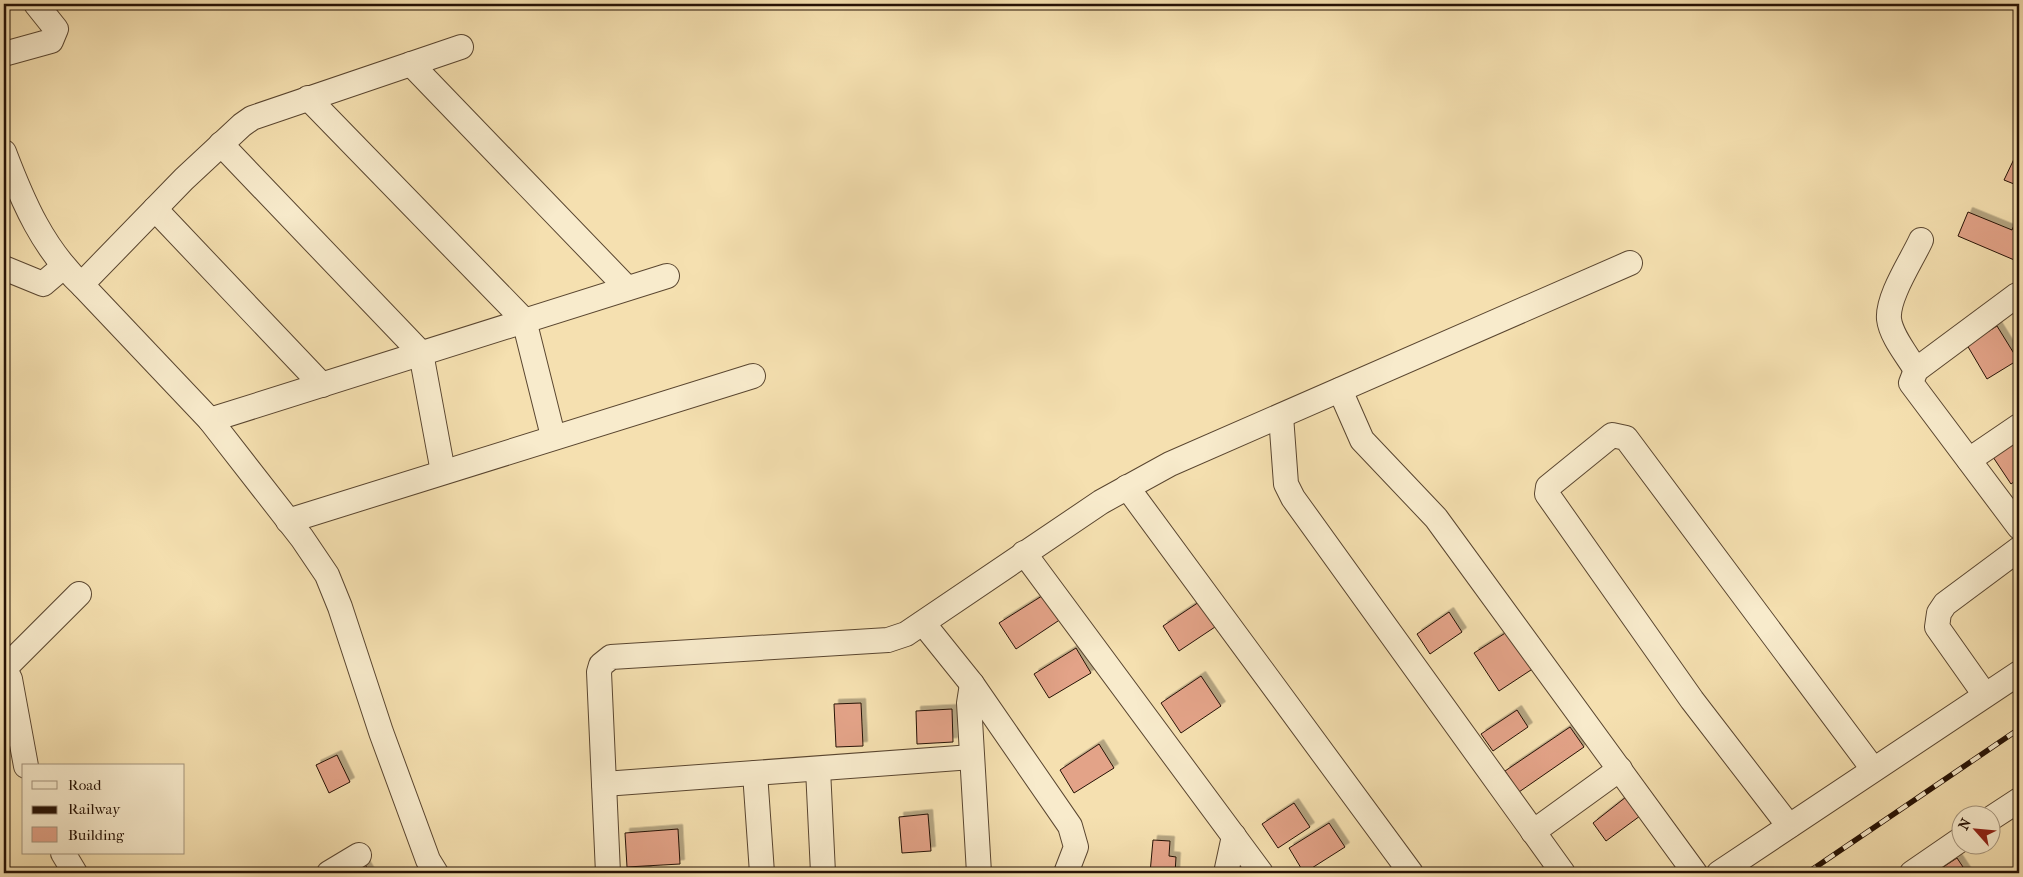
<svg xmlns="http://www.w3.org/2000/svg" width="2023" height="877" font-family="'IM FELL French Canon',serif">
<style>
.building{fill:#e3a388;stroke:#261205;filter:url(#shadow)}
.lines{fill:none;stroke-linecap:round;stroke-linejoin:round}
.minor-casing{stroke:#5a4630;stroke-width:26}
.minor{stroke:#f8ebcc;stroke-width:24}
.rail-casing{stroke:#261205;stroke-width:5.5}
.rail{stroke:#f8ebcc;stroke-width:4;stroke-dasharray:11;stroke-linecap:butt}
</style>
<defs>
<filter id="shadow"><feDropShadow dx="4.5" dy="-4.5" stdDeviation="0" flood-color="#0004"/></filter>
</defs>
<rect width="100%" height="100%" fill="#f5e0b0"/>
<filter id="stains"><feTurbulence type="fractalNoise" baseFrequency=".004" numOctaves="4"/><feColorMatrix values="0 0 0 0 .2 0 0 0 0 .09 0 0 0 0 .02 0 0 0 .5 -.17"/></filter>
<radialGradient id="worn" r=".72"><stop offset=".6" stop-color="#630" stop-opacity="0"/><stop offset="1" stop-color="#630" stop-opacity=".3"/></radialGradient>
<g class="building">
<polygon points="2014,159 2019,161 2019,186 2004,180"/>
<polygon points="1968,212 2012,230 2019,213 2019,262 1958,236"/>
<polygon points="1997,326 2018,360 1987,379 1967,345"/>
<polygon points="2019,434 2019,478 2011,484 1989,451"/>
<polygon points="1045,594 1061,619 1016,649 999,623"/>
<polygon points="1202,600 1218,625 1179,651 1163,626"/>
<polygon points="1449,612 1462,632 1430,654 1417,634"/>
<polygon points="1510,630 1534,668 1499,691 1474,653"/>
<polygon points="1076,648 1091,673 1049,698 1034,674"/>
<polygon points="1201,676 1221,706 1181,733 1161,703"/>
<polygon points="861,703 863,746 836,747 834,704"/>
<polygon points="952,709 953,742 917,744 916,711"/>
<polygon points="1517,710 1528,727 1493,751 1481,734"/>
<polygon points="1570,727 1584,747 1519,792 1505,771"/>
<polygon points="1099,744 1114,768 1074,793 1060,770"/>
<polygon points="337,755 350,782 329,793 316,765"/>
<polygon points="1626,797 1640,816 1606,841 1593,823"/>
<polygon points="1294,803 1310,827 1278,848 1262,824"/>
<polygon points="928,814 931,851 902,853 899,817"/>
<polygon points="1329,823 1345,847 1304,873 1289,848"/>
<polygon points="678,829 680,864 627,867 625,833"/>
<polygon points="1153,840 1170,841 1169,856 1176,857 1175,873 1150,873"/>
<polygon points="1957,858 1967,873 1934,873"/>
<polygon points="363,861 370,873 341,873"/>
<polygon points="647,869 647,873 633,873 633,871"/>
</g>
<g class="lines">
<g class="minor-casing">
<g id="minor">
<polyline points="4,54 51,41 56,29 36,4"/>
<polyline points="411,64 627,288"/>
<polyline points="308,98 524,320 553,436"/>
<polyline points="221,144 421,353 443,472"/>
<path d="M 4,152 C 23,202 43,249 83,286"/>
<polyline points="155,209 322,385"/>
<polyline points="4,268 43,284 63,267"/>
<polyline points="2017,295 1916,370 1911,383 2019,527"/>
<path d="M 1916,370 C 1907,355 1891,336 1889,319 C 1887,297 1912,260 1921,240"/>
<polyline points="1340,390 1362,440 1436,518 1695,873"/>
<polyline points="1281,416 1286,484 1293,498 1563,873"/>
<polyline points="210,420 667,276"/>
<polyline points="1969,460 2019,426"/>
<polyline points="1127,487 1411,873"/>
<polyline points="288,521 753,376"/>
<polyline points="1024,553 1261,873"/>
<polyline points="923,623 972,684 1070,826 1076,847 1066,873"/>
<polyline points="4,667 10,679 26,766"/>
<polyline points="5,668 79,594"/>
<polyline points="972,684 969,703 979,873"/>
<polyline points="1985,695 1937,627 1939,613 1945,604 2019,549"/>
<polyline points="818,769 823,873"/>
<polyline points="755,773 762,873"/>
<polyline points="604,784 972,757"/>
<polyline points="1990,819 2019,800"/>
<polyline points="1789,826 1692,700 1547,494 1548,487 1612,435 1626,438 1873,769"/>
<polyline points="1533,832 1620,769"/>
<polyline points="63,853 75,873"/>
<polyline points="329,873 359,855"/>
<polyline points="436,873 428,860 381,732 340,607 327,575 302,538 210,420 83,286 83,283 184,179 242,125 252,118 461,47"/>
<polyline points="608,873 599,672 601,665 611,657 888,640 906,634 1101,502 1170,464 1630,263"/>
<polyline points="1226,873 1234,836"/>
<polyline points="1719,873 2019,673"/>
<polyline points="1912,873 1960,840"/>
</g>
</g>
<use href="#minor" class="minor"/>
<g class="rail-casing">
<polyline id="rail" points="1807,873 2019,729"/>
</g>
<use href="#rail" class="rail"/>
</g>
<rect width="2023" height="877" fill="none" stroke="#f5e0b0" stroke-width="20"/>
<rect x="5" y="5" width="2013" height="867" fill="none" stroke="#261205" stroke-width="2.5"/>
<rect x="10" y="10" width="2003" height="857" fill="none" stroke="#261205"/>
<rect x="22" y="764" width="162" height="90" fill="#f8ebcc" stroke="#a4947c"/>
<rect x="32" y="781" width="25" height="8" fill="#f8ebcc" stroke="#a4947c"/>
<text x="68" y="790" font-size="15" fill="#261205">Road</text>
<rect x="32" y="806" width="25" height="8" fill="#261205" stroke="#a4947c"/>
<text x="68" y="814" font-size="15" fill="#261205">Railway</text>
<rect x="32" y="827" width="25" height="15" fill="#e3a388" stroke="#a4947c"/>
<text x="68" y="840" font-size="15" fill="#261205">Building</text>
<g transform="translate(1976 830) rotate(297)"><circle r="24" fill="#f8ebcc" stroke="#a4947c"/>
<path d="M0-4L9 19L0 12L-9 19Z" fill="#8f2418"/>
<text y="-8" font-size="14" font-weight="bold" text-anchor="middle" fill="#261205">N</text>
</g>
<rect width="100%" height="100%" filter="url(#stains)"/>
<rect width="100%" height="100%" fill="url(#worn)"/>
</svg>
